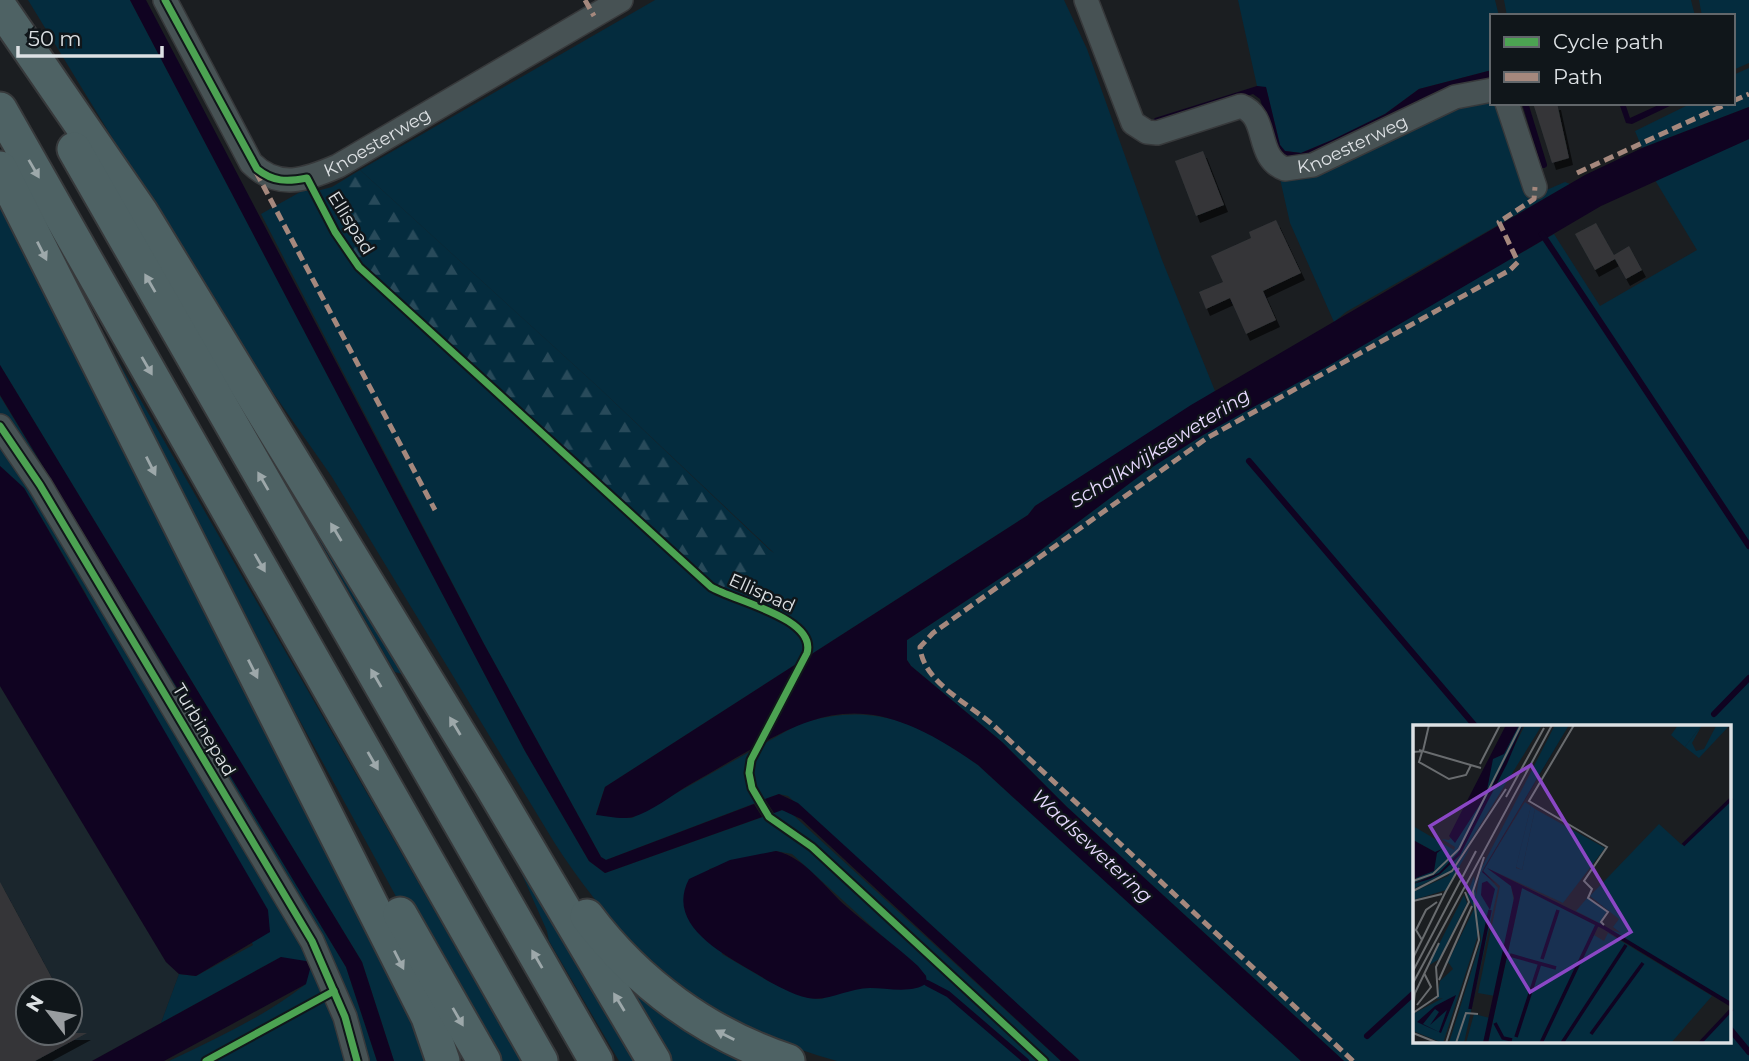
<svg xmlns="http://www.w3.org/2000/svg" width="1749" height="1061" font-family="Montserrat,sans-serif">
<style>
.built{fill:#1b262d;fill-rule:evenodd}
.grass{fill:#042c3e;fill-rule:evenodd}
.forest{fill:url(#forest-firs)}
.water{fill:#100321}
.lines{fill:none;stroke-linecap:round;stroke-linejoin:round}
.stream{stroke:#100321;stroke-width:6}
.building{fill:#343639;filter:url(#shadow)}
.minor-casing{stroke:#37393b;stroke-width:26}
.highway-casing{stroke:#37393b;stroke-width:37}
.minor{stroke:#475254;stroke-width:23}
.highway{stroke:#4e6264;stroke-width:33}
.quiet{stroke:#a5887d;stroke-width:5;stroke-dasharray:10 5;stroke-linecap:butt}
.cycleway-casing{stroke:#10161a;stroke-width:11}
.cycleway{stroke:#4ca352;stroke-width:7}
.oneway{fill:#9da8aa}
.labels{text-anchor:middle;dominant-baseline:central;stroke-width:5;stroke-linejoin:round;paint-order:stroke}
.street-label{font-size:18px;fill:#dde1e4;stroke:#10161a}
.water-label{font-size:19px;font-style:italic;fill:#e8daff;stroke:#10161a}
.inset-river{fill:none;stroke:#100321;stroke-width:3.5}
.inset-road{fill:none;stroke:#696c6f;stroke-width:2}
.view{fill:#8a47c5;fill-opacity:0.15;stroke:#8a47c5;stroke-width:3.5}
.inset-edge{fill:none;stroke:#dde1e4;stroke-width:3.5}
</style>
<defs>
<pattern id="forest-firs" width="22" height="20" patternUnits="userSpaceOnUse" patternTransform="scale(1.75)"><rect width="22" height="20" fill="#042c3e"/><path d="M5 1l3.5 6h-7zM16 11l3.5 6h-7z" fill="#284a5a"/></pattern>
<filter id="shadow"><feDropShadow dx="4" dy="7" stdDeviation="0" flood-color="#0009"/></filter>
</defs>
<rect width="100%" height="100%" fill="#1b1e21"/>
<path class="built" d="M 0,686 L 166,962 L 179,974 L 161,1023 L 92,1061 L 0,1061 ZM 28,991 L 70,991 L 70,1033 L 28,1033 Z"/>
<g class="grass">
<path d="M 28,0 L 130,0 L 525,751 L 589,861 L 605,873 L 782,810 L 791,813 L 1061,1061 L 837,1061 C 710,1027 624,951 554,842 L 332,477 L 234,337 ZM 776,851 L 792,854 L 926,976 L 877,988 L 853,988 L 821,999 L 809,998 L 770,982 L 722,954 L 709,869 Z"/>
<path d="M 655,0 L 1064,0 L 1087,49 L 1162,260 L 1215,391 L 1035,506 L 1028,515 L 605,787 L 596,814 L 632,818 L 799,724 C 874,701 917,722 978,765 L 1301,1061 L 1080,1061 L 788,796 L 779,794 L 606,860 L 601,857 L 484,644 L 261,214 L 302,191 L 317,191 L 359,260 L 467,356 L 774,553 L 597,386 L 360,170 Z"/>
<polygon points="1238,0 1495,0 1499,16 1492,16 1492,70 1419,89 1385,114 1332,140 1301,153 1285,151 1280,145 1266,88 1257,86"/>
<polygon points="1504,0 1691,0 1695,16 1507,16"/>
<polygon points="1699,0 1749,0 1749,63 1733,70 1733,16 1702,16"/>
<polygon points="1749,68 1749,107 1642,148 1635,131 1692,103 1733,103 1733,75"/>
<polygon points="1492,97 1492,103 1498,103 1530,197 1565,182 1570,184 1346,312 1334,322 1290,223 1278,170 1426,113"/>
<path d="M 1749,139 L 1749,1061 L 1344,1061 L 1067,807 L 1002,742 L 911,666 L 907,660 L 907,640 L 1029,559 L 1146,471 L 1203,435 L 1554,234 L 1600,306 L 1697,250 L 1655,180 ZM 1415,727 L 1730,727 L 1730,1042 L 1415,1042 Z"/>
<polygon points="25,199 521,1061 491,1061 410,922 293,708 208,541 77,305"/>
<polygon points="0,206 384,958 428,1061 394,1061 362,962 0,365"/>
<polygon points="137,223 647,1061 619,1061 549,941 547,931 517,863 405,675 395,672"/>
<path d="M 0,396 L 346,967 L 377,1061 L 169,1061 C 217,1038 264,1017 306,984 L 281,957 L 161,1023 L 179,974 L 196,976 L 253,945 L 85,592 L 24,488 L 0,466 Z"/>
<polygon points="599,943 768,1061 660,1061"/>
</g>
<polygon class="forest" points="360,170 597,386 774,554 721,589 358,260 317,191 332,187"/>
<g class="water">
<polygon points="130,0 146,0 484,644 601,857 606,860 754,804 762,817 605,873 589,861 525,751"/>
<polygon points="1492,70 1492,79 1439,92 1419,100 1395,120 1302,160 1279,158 1260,99 1253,94 1153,125 1149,124 1155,118 1257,86 1266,87 1280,145 1285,151 1301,153 1332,140 1385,114 1419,89"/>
<polygon points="1619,103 1625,103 1630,118 1663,103 1676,103 1632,124 1626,123"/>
<path d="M 1749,107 L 1749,139 L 1601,206 L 1335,362 L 1203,435 L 1146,471 L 1029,559 L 907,640 L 907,660 L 911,666 L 1002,742 L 1067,807 L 1344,1061 L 1301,1061 L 978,765 C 851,675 809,717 689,785 C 672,795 651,812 633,817 C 623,820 606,816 596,815 L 605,787 L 1028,515 L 1035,506 L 1191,405 L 1585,175 L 1642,148 Z"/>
<polygon points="0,365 362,962 394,1061 377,1061 346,967 0,395"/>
<polygon points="0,466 24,488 268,910 270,932 196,976 179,974 166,962 0,686"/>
<polygon points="779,794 798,803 1080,1061 1061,1061 801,819 782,810 774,813 765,799"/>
<path d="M 776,851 C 806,858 824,887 847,907 C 870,927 895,945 918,966 L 926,976 L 927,983 C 913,994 887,988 870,988 C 848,988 829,1002 808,998 C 787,993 767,980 750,970 C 718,951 666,923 689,879 L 730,860 Z"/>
<polygon points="281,957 312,962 306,984 164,1061 92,1061"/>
</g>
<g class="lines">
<g class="stream">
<polyline points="1525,103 1544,165"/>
<polyline points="1542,234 1749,546"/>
<polyline points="1249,461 1476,727"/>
<polyline points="1714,714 1749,678"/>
<polyline points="927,983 948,994 1026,1061"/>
<polyline points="1730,1029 1749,1052"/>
<polyline points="1367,1036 1415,992"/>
</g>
</g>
<g class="building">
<polygon points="1533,103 1557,103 1569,158 1552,163"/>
<polygon points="1203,151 1224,205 1196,216 1175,161"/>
<polygon points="1276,220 1301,273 1263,291 1276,320 1246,334 1230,298 1206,309 1199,292 1223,282 1211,256 1251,238 1249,232"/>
<polygon points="1596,223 1614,255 1629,246 1642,270 1626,279 1615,259 1595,270 1575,234"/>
<polygon points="0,882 59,991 28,991 28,1033 87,1033 35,1061 0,1061"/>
</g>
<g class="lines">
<g class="minor-casing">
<g id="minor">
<path id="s1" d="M 165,0 L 251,163 C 278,190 306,180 338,166 L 621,0"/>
<path id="s2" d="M 1086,0 L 1133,123 L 1147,132 L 1157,133 L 1241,106 C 1270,117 1254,157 1285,169 L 1313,165 L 1455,97 L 1492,90"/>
<polyline points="1507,103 1535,187"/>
<polyline points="0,426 40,485 312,941 345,1017 357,1061"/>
</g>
</g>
<g class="highway-casing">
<g id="highway">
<polyline points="0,7 141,212 490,784 654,1061"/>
<polyline points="0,109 541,1061"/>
<polyline points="74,149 596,1061"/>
<polyline points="0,168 428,1017 443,1061"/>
<polyline points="400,914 484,1061"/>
<path d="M 587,916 C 638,984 707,1034 788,1061"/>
</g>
</g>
<use href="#minor" class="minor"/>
<use href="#highway" class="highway"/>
<g class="quiet">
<polyline points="585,0 594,16"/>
<polyline points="1733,101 1749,94"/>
<polyline points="256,172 435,510"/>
<polyline points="1577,173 1729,103"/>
<path d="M 1353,1061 L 993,725 C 968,703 923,682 920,647 L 933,633 L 1207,438 L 1510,270 L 1518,262 L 1499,222 L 1534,199 L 1535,187"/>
</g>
<g class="cycleway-casing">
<g id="cycleway">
<path d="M 165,0 L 257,169 C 273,182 287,182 307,178 L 335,232 L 359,267 L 711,587 C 734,601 817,618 807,653 L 751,760 L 749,773 L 752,788 L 769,817 L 812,847 L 1044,1061"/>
<polyline points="0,426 40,485 312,941 345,1017 357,1061"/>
<polyline points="206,1061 334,991"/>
</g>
</g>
<use href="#cycleway" class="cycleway"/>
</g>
<defs><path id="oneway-solid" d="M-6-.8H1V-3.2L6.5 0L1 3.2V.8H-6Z" transform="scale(1.75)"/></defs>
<g class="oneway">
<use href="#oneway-solid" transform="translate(34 169) rotate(60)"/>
<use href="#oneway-solid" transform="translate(42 251) rotate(63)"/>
<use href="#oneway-solid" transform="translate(150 283) rotate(-120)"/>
<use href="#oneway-solid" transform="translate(147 366) rotate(60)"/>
<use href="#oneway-solid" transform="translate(151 466) rotate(63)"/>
<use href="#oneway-solid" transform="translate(263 481) rotate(-120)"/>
<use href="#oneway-solid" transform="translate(336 532) rotate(-121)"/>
<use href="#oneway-solid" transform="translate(260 563) rotate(60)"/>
<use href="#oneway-solid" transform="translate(253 669) rotate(63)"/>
<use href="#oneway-solid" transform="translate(376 678) rotate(-120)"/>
<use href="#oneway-solid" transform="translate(455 726) rotate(-121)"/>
<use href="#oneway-solid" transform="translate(373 761) rotate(60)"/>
<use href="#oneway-solid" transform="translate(537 959) rotate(-120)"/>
<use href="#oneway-solid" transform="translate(399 960) rotate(63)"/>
<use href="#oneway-solid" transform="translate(619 1002) rotate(-121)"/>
<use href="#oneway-solid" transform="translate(458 1017) rotate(60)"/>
<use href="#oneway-solid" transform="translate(725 1035) rotate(-153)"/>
</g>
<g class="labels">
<g class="street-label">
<text stroke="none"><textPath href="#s1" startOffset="324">Knoesterweg</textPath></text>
<text stroke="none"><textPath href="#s2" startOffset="399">Knoesterweg</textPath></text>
<text transform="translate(351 223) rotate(58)">Ellispad</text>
<text transform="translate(762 593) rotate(24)">Ellispad</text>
<text transform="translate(204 730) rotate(59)">Turbinepad</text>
</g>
<g class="water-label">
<text transform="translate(1160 448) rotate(-32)">Schalkwijksewetering</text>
<text transform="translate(1092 846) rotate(43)">Waalsewetering</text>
</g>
</g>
<g transform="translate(1413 725)">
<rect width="318" height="318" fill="#1b1e21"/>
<path d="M 106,0 L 110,0 L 93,38 L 45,128 L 26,148 L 0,158 L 22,127 L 0,115 L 0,101 L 41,125 L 42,122 L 29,114 L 36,115 L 73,70 L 79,34 ZM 112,0 L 129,0 L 48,131 L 38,146 L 0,164 L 0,159 L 27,149 L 47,130 ZM 142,0 L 156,0 L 69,146 L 85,163 L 51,318 L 36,318 L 68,215 L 63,172 L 67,146 ZM 265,0 L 289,0 L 272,22 L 258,10 ZM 318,73 L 318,277 L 213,217 L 198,205 L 208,208 L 200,202 L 206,194 L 177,171 L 246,99 L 269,120 ZM 112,77 L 118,81 L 103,143 L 109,145 L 122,84 L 192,123 L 150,178 L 74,143 L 98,161 L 101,177 L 82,271 L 65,268 L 87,161 L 70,146 ZM 58,121 L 33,165 L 0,175 L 0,167 L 35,151 ZM 61,151 L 67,204 L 30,318 L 0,306 L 0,289 L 30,273 L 24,274 L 27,256 L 40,244 L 35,237 L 61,184 L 54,170 ZM 109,163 L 184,201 L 181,210 L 191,216 L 195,208 L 299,271 L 258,318 L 75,318 ZM 51,170 L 54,178 L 26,234 L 15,241 ZM 175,172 L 194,186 L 187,197 L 190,200 L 163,186 ZM 318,285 L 318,318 L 288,318 L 313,291 ZM 61,289 L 77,293 L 70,318 L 53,318 Z" fill="#042c3e"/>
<path d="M 289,0 L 279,18 L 283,26 L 291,24 L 303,1 L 317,0 L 286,33 L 272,22 ZM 118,81 L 122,84 L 109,145 L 103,142 Z" fill="#042c3e"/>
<path d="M 93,0 L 106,0 L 91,29 L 80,34 L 73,70 L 42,118 L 36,111 ZM 110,0 L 94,39 L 47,130 L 27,149 L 17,154 L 0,159 L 26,148 L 45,128 ZM 156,0 L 70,146 L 83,159 L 69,147 ZM 0,115 L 22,127 L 29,124 L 24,128 L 21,146 L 0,154 ZM 74,143 L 192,201 L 318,277 L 318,282 L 190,204 L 109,163 L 75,318 L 70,318 L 101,173 L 98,161 ZM 74,156 L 82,164 L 77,185 L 68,170 L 69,158 ZM 43,270 L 28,308 L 4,297 L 22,281 ZM 22,284 L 26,287 L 17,300 L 34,285 L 26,307 L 10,299 Z" fill="#100321" fill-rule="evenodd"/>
<path class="inset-river" d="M 270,120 L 319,73M 97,230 L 143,243M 129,234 L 145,185M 57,284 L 77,185M 82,298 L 90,313 L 99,315M 178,309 L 230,238M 103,312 L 127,238M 128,318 L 184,200M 149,318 L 213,220M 287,318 L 319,284"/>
<path class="inset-road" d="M 161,0 L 116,76 L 194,122 L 171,156 L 179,164 L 175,173 L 195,187 L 188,197 L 191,200M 6,25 L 68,43M 0,27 L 10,26 L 16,0M 9,27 L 6,37 L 36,54 L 53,50 L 58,40M 67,39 L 87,0M 93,72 L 131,3M 0,156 L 20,149 L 46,124 L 108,0M 0,166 L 39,146 L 93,64M 33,166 L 46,143M 0,176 L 29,169M 9,215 L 3,205 L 13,185 L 24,177M 0,233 L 33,166M 0,246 L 63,126M 26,255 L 59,181M 0,258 L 139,0M 4,280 L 18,262 L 11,248M 0,285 L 2,268 L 26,218M 0,288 L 25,271 L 23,242 L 56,177 L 52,167M 0,308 L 25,318M 33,318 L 66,215 L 60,166 L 71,132M 43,318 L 53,288 L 65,289"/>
<path class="view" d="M 118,40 L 218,207 L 117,267 L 17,101 Z"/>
<rect width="318" height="318" class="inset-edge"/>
</g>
<rect x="1490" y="14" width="245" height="91" fill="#10161a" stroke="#62676b" stroke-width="2"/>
<rect x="1504" y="37" width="35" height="10" fill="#4ca352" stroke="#62676b" stroke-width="2"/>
<text x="1553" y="49" font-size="21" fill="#dde1e4">Cycle path</text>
<rect x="1504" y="72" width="35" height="10" fill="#a5887d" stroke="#62676b" stroke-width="2"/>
<text x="1553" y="84" font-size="21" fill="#dde1e4">Path</text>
<g transform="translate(49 1012) rotate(301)"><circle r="33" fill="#10161a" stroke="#62676b" stroke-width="2"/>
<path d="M0-5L12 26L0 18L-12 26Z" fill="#999da0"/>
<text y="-10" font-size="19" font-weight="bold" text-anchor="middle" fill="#dde1e4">N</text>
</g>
<path d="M18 46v10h144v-10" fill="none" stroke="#dde1e4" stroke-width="3.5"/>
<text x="28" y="46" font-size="21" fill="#dde1e4" stroke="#10161a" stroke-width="5" paint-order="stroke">50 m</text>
</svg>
